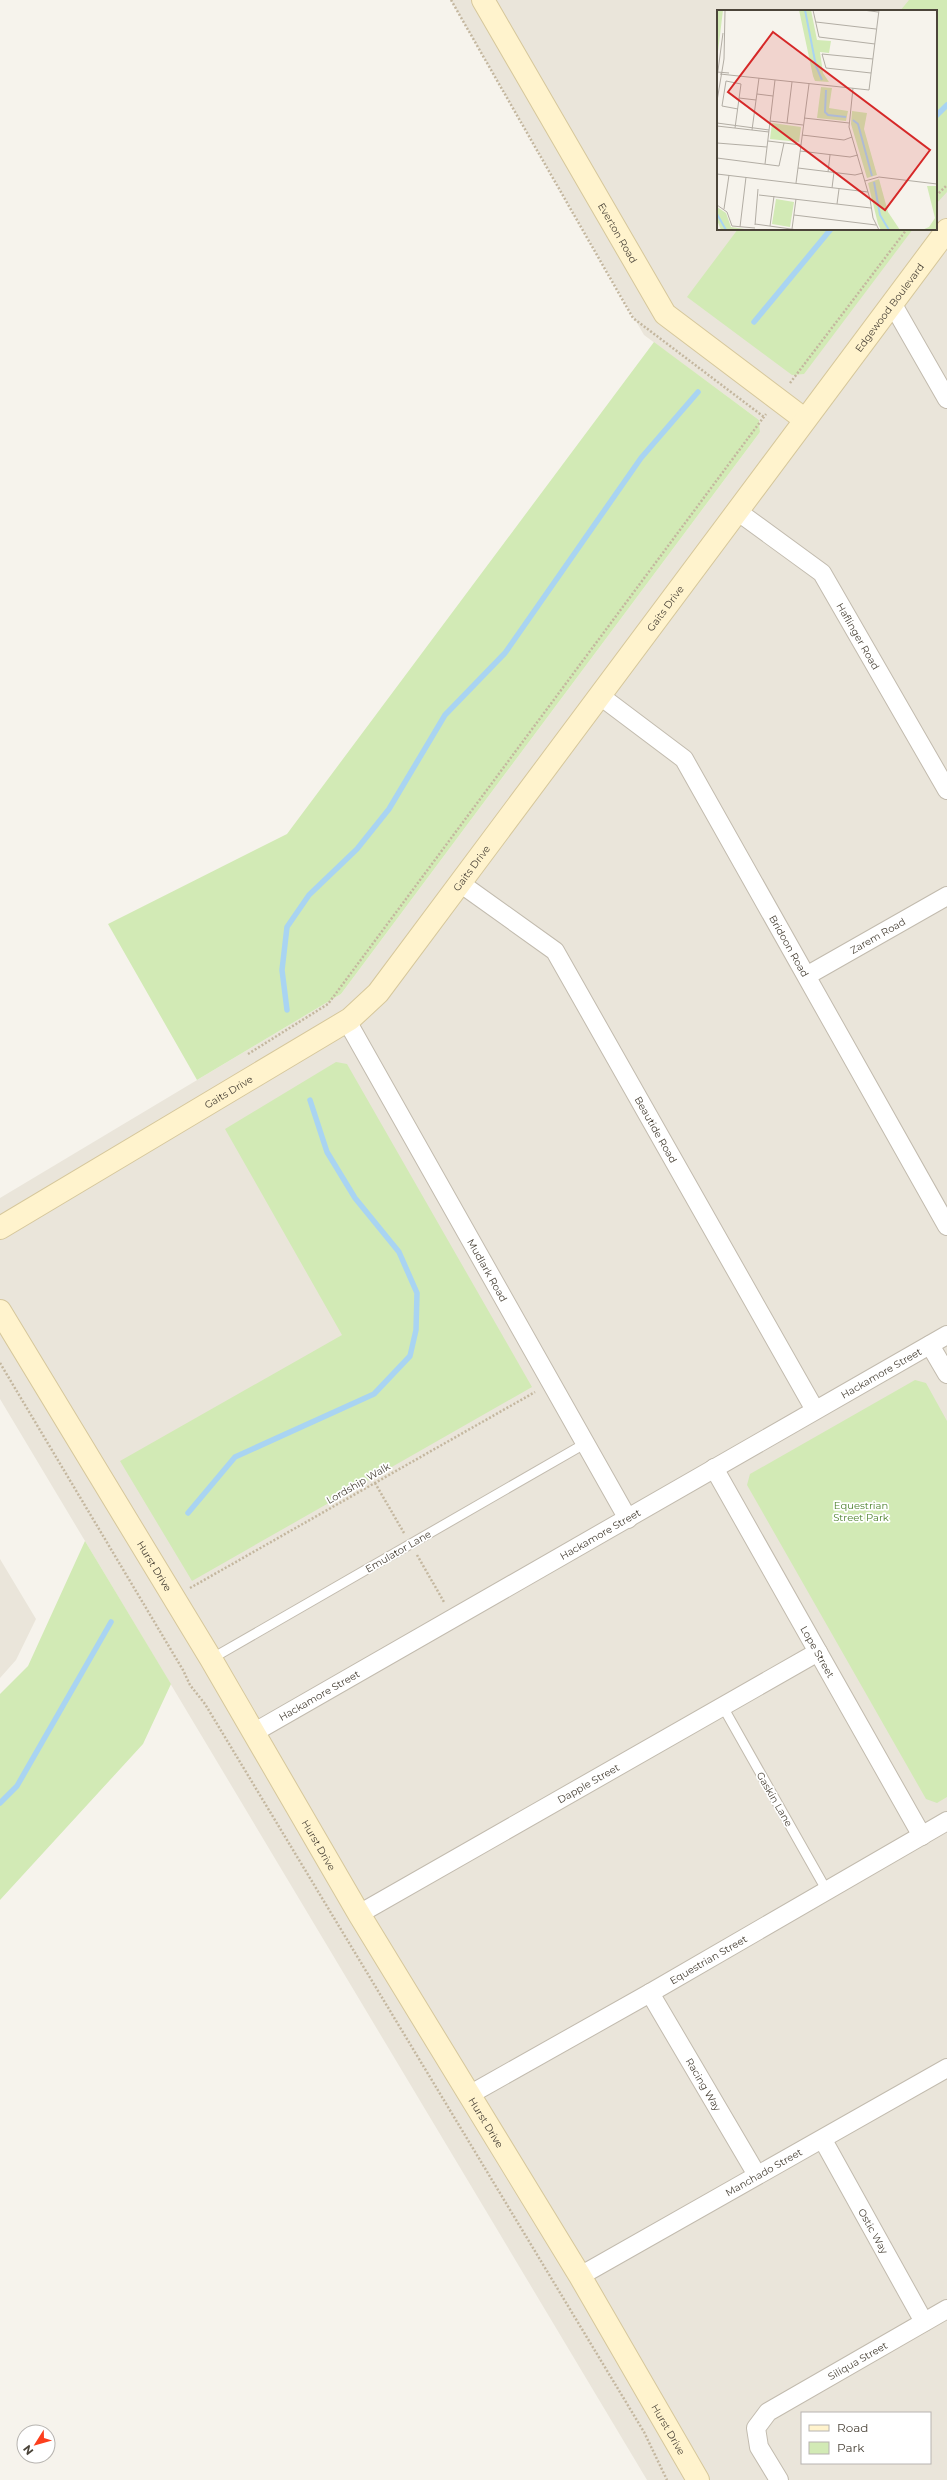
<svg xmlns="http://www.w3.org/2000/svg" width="947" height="2480" font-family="Montserrat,sans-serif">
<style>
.residential{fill:#eae5da;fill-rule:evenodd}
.green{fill:#d2eab5}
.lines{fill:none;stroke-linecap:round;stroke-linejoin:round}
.stream{stroke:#a9d4f2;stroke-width:5.5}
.lane-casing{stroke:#c2bbae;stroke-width:11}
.street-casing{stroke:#c2bbae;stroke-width:20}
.secondary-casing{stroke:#d6c79b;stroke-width:24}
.path{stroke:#c4b79f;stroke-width:2.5;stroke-dasharray:2 2;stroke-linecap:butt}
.lane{stroke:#fff;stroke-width:9}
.street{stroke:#fff;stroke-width:18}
.secondary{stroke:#fff3cd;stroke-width:22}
.labels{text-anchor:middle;stroke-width:3.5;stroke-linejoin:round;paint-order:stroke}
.street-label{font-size:10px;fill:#4b4439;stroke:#fff}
.park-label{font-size:10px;fill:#4a7f2a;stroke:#fff}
.inset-river{fill:none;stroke:#a9d4f2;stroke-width:2}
.inset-road{fill:none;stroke:#b2ada4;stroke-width:1}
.view{fill:#d62828;fill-opacity:0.15;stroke:#d62828;stroke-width:2}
.inset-edge{fill:none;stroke:#4b4439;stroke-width:2}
</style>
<rect width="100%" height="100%" fill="#f6f3ec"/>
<path class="residential" d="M451,0h496v2480h-300l-647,-1081v-201l341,-204 419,-562 -1,-12 -115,-85zM718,11h218v218h-218zM802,2413h128v50h-128z
M0,1559l36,60 -20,41 -16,18z"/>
<path class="green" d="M909,0h38v192l-11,12v-193h-36z
M738,229h175l-109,145 -12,1 -105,-78z
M654,342l105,78 1,12 -419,562 -144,86 -89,-156 179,-90z
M336,1062l11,2 185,323 -340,194 -72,-120 222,-126 -117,-206z
M915,1380l11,3 21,38v376l-10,6 -11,-4 -179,-314 3,-11z
M85,1541l86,143 -28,60 -143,156v-206l28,-28z"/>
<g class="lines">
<path class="stream" d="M936,116l11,-11
M754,322l77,-93
M287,1010l-5,-40 5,-43 22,-32 48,-46 32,-40 56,-94 60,-62 136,-195 57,-66
M188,1513l47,-56 139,-63 36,-38 6,-26 1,-37 -18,-41 -44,-54 -28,-46 -17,-52
M0,1803l17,-17 94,-164"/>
<defs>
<path id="lane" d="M211,1659l375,-216
M723,1707l104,184"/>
<g id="street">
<path d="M892,303l55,96"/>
<path id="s1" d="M737,511l85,62 125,217"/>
<path id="s2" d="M599,695l85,64 263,467"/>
<path id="s3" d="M460,883l95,68 260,459"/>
<path id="s4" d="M808,975l139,-79"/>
<path id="s5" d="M347,1021l281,498"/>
<path d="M930,1345l17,29"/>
<path id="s6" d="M714,1468l208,368"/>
<path id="s7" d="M253,1733l694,-398"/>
<path id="s8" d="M359,1914l459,-262"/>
<path id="s9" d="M650,1993l107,182"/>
<path id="s10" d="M469,2095l181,-102 297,-172"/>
<path id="s11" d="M823,2140l101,182"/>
<path id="s12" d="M580,2276l367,-208"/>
<path id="s13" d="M779,2480l-20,-33 -3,-19 12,-16 179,-103"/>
</g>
<g id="secondary">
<path id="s14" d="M483,0l182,314 139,105"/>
<path id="s15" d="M0,1228l350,-209 28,-26 569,-763"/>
<path id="s16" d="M0,1311l211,348 148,255 221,362 118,204"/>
</g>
</defs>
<use href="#lane" class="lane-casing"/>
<use href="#street" class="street-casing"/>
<use href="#secondary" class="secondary-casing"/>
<path class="path" d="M451,0l182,318 131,99
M936,196l11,-11
M790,383l117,-154
M248,1054l80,-50 438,-590
M0,1363l183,307 7,15 15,19 439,728 23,48
M375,1483l29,50
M417,1555l27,47
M190,1588l345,-196"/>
<use href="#lane" class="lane"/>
<use href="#street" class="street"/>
<use href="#secondary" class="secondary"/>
</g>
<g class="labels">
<g class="street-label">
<text dy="4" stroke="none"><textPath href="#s14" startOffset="269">Everton Road</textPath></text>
<text dy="4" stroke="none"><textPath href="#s15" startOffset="1301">Edgewood Boulevard</textPath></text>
<text dy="4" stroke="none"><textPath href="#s15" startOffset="926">Gaits Drive</textPath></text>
<text dy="4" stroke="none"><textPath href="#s1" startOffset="178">Haflinger Road</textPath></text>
<text dy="4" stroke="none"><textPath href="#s15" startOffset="602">Gaits Drive</textPath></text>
<text dy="4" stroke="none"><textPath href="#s4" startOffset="80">Zarem Road</textPath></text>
<text dy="4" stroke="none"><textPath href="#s2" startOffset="321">Bridoon Road</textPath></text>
<text dy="4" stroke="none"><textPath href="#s15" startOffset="266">Gaits Drive</textPath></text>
<text dy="4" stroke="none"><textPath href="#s3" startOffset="322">Beautide Road</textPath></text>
<text dy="4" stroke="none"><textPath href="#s5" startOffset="286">Mudlark Road</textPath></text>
<text dy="4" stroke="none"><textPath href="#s7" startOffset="724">Hackamore Street</textPath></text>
<text transform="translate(358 1483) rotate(-30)" y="4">Lordship Walk</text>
<text dy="4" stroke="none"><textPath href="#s7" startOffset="400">Hackamore Street</textPath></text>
<text transform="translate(398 1551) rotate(-30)" y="4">Emulator Lane</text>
<text dy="4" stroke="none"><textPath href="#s16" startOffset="298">Hurst Drive</textPath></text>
<text dy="4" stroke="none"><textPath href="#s6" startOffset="211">Lope Street</textPath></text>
<text dy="4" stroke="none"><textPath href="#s7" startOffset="76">Hackamore Street</textPath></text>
<text dy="4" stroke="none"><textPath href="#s8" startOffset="264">Dapple Street</textPath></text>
<text transform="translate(775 1799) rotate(60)" y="4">Gaskin Lane</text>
<text dy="4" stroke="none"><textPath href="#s16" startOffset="622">Hurst Drive</textPath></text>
<text dy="4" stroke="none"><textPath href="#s10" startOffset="275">Equestrian Street</textPath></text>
<text dy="4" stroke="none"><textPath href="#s9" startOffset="106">Racing Way</textPath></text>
<text dy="4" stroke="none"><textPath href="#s16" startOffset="946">Hurst Drive</textPath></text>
<text dy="4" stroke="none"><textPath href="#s12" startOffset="211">Manchado Street</textPath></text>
<text dy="4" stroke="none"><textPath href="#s11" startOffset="104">Ostic Way</textPath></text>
<text dy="4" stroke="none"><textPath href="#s13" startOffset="181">Siliqua Street</textPath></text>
<text dy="4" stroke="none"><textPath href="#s16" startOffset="1303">Hurst Drive</textPath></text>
</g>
<g class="park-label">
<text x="861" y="1509">Equestrian<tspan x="861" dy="12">Street Park</tspan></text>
</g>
</g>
<g transform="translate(717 10)">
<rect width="220" height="220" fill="#f6f3ec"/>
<path d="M0,0h6l-6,50zM82,0h12l6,30 14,1 -2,12 -9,-1 3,21 6,9 -14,-1 -2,-5zM104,77l11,1 -3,20 19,3 -2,10 -29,-3zM135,101l15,2 -3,16 13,46 -10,3 -16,-54zM55,113l29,4 -2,15 -29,-3zM162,169l9,33 12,18h-19l-3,-6 -10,-41zM210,176h10v44h-15l7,-3 6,-9zM59,189l18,3 -4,25 -18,-3zM0,197l9,6 5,14 20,3h-30l-4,-10z" fill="#d2eab5"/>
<path class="inset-river" d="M88,0l11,56 6,14M109,80l-1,22 3,3 18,2M136,110l5,4 14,52M157,172l6,33 9,15M0,204l9,16"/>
<path class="inset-road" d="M96,0l6,27 56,7M146,0l15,2M99,12l60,7M0,62l12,1M154,63l-45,-5 -4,-14 51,5M3,64l149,16 10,-80M0,68l6,-45M136,78l-4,39 21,72 3,19 6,12M40,84l16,2M22,88l17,2M0,91l7,-42 1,-48M87,108l45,5M53,111l33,4M0,113l52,7M70,113l5,-41M0,116l52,6M18,118l6,-44 -15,-3 -4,25 16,3M35,120l7,-52M85,125l42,5 8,-3M51,131l33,4M0,133l50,4M83,141l50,6 8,-2M0,148l62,8 5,-23M48,154l10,-84M81,158l57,7 8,-2M111,162l2,-17M0,164l151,18M148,171l14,-4 58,7M79,173l13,-99M115,178l2,-16M42,185l112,13M120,194l2,-15M0,195l10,7 5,14 23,2M7,199l5,-34M77,205l82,10M38,214l43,6M38,215l3,-36M53,216l4,-30M23,217l6,-50M75,219l4,-30"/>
<path class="view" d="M56,22l157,118 -45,60 -157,-118z"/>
<rect width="220" height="220" class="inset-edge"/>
</g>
<rect x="801" y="2412" width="130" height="52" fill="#ffffff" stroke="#b7b4b0"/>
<rect x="809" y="2425" width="20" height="6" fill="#fff3cd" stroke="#b7b4b0"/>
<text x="837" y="2432" font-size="12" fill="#4b4439">Road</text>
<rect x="809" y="2442" width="20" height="12" fill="#d2eab5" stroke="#b7b4b0"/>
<text x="837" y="2452" font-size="12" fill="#4b4439">Park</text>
<g transform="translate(36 2444) rotate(233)"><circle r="19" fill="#ffffff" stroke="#b7b4b0"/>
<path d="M0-3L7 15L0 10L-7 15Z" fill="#fc3f1d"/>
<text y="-6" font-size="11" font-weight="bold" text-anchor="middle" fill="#4b4439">N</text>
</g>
</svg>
